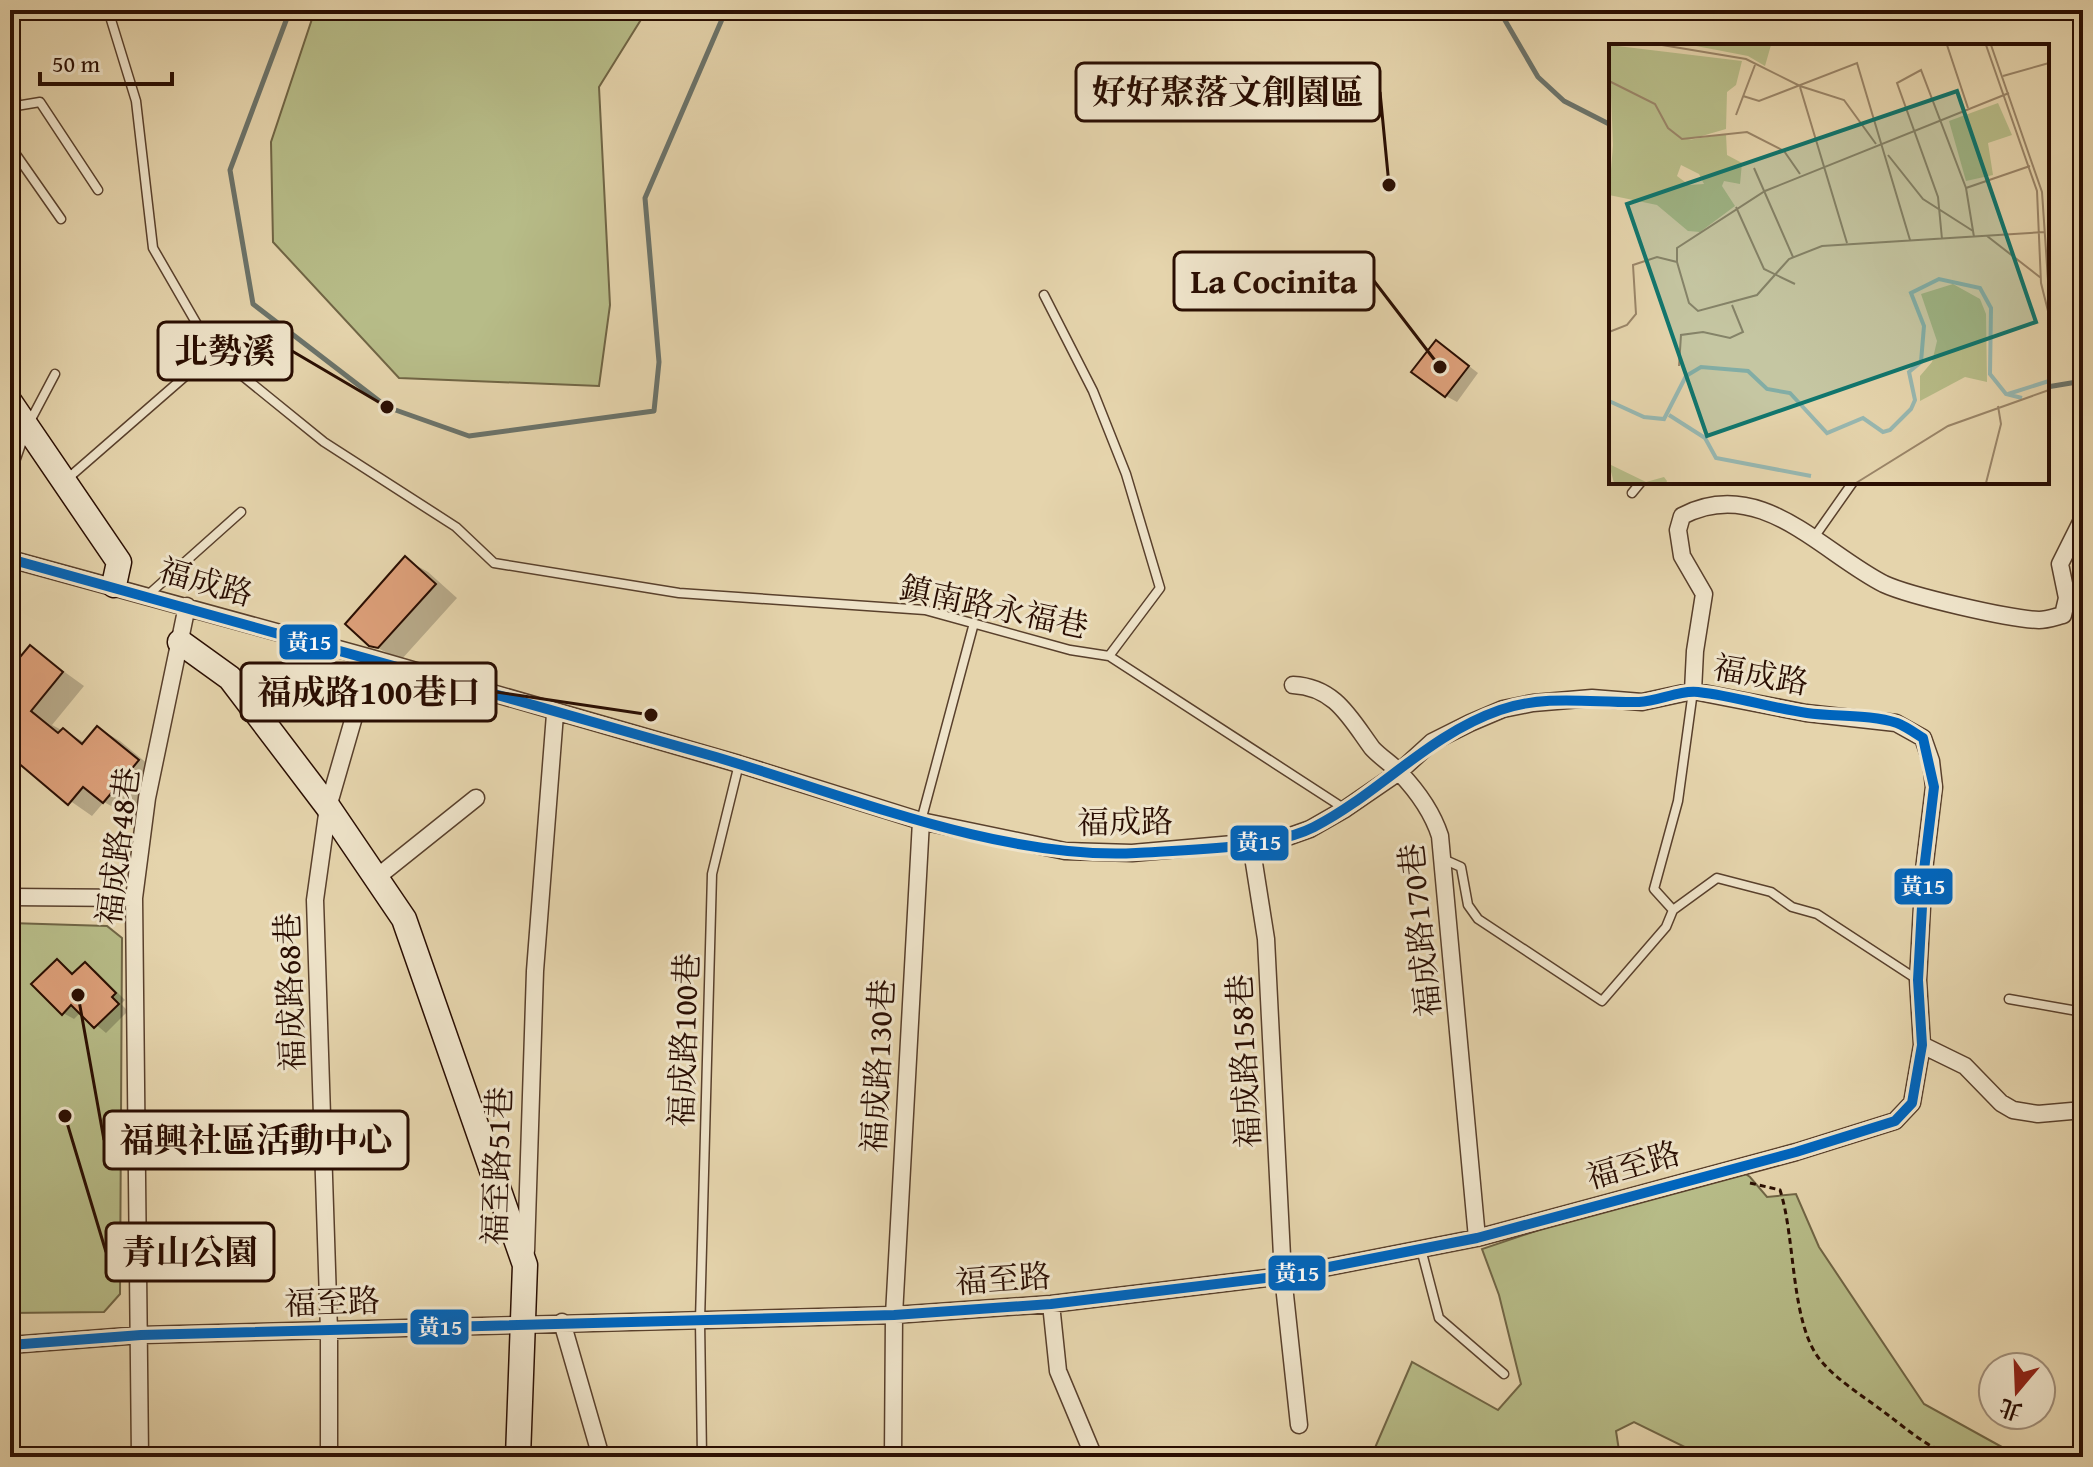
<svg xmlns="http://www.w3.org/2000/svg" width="2093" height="1467" font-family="'Gentium Book Plus','Noto Serif TC',serif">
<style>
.green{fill:#b7bc88;stroke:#706545;stroke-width:2}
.shadow{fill:#0003}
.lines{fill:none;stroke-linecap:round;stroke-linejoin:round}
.stream{stroke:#6b736a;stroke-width:5}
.building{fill:#dc9f79;stroke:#2a0e02;stroke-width:2}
.lane-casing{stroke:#59402c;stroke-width:11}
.street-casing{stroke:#59402c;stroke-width:19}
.secondary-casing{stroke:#2a0e02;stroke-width:27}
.path{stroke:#2a0e02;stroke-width:3;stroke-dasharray:6 4;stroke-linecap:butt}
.lane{stroke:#eee3c9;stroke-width:8}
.street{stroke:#eee3c9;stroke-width:16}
.secondary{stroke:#eee3c9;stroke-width:24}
.bus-1-casing{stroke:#eee3c9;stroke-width:16}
.bus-1{stroke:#0065bd;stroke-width:10}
.labels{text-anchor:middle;stroke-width:6;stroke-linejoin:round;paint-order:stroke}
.street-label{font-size:32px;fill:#2a0e02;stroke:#eee3c9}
.inset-river{fill:none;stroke:#97b7b0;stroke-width:4}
.inset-road{fill:none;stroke:#9a8568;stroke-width:2}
.view{fill:#0f766e;fill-opacity:0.15;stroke:#0f766e;stroke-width:4}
.inset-edge{fill:none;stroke:#2a0e02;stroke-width:4}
.leader{fill:none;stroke:#2a0e02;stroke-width:3}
.callout-dot{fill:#2a0e02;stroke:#eee3c9;stroke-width:3}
.callout{fill:#eee3c9;stroke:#2a0e02;stroke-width:3}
.callout-label{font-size:34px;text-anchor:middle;font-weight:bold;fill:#2a0e02}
.line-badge{stroke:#eee3c9;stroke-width:3}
.badge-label{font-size:22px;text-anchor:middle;font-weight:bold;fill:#fff}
</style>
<rect width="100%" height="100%" fill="#e5d4ac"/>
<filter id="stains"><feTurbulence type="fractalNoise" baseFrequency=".0025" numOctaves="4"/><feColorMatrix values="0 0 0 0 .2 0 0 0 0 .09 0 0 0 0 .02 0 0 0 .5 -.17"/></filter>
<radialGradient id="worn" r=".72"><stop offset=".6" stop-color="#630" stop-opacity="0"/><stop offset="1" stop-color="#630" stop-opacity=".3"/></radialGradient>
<path class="green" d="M315,10h332l-48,77 11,218 -11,81 -200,-8 -126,-136 -2,-100z
M10,923l97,3 15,12 -2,356 -16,18 -94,1z
M1733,1165l17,12 17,20 29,-3 23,53 105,157 96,53h-315l-71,-35 -18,9 4,26h-249l41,-95 86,48 23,-26 -22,-89 -17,-46z"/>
<path class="shadow" d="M1447,349l31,24 -21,29 -11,-6z
M405,559l23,13 29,26 -56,62 -31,-16z
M30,647l54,39 -32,39 34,18 12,-15 22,13 40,33 -33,41 -23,-13 -12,14 -82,-57v-87z
M57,961l18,13 10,-10 11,7 29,29 -4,4 7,7 -22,22 -25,-21 -7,7 -11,-6z"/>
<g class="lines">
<path class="stream" d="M290,10l-60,160 23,134 134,103 82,29 185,-25 5,-49 -14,-164 81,-188
M1499,10l39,67 26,24 47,24
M2047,387l36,-6"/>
</g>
<path class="building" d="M1436,340l33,26 -24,31 -34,-25z
M405,556l31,28 -58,64 -9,-2 -24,-22z
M30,645l33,27 -32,39 27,22 5,-5 19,16 15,-18 42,34 -36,43 -20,-16 -15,18 -58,-49v-87z
M57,959l15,15 13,-12 31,31 -4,4 7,7 -25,24 -23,-23 -9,10 -31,-31z"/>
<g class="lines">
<defs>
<path id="lane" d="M108,10l28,91 17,147 60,104 111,90 132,85 38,36 185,30 246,17 145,40 39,6 236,153
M11,16l5,89
M10,107l30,-5 58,88
M10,146l51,73
M1044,295l49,96 33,83 34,114 -51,68
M10,476l17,-49 28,-53
M66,480l147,-128
M1632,493l9,-11
M1815,536l38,-54
M148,595l93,-83
M2067,598l16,4
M921,821l53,-198
M1443,859l18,8 7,38 10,14 124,82 64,-74 7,-17 -19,-21 24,-88 15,-110
M1673,910l44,-32 54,14 21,15 25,7 101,66
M2009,999l74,13
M1421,1249l18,69 65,56
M702,1457l-2,-136 12,-447 27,-110"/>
<path id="street" d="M10,559l361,99 368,106 182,57 144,30 67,2 147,-13 31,-11 35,-20 54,-37 33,-30 38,-19 33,-14 30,-6 59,-5 50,4 51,-11 113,22 90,10 27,15 8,23 3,26 -10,83 -6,110 4,65 -10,58 -17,18 -99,31 -319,86 -194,38 -232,28 -157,11 -753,20 -131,10
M1293,685c42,2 57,33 79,63 8,9 20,16 28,25 18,19 32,38 40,63l37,402
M1693,691l2,-40 9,-57 -22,-38 -4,-26 4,-14c78,-41 139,36 202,68 26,12 125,35 155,36 7,0 16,-3 24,-5l4,-17 -7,-34 23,-46
M1251,844l15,95 17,337 16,149
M376,878l100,-80
M10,897l124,1
M1922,1045l43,21 36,37 12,7 25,4 45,-4
M526,1251l9,-280 20,-257
M1051,1304l7,67 36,86
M562,1322l39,135
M140,1457l-6,-559 13,-100 40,-192
M329,1457v-126l-14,-431 13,-93 43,-149
M893,1457l1,-142 27,-494"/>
<path id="secondary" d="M10,402l109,160 -5,23
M180,642l50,36 98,129 76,112 121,346 -7,192"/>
</defs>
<use href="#lane" class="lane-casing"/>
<use href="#street" class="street-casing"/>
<use href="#secondary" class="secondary-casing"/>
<path class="path" d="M1750,1183l30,7c16,49 10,134 41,171 18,21 45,37 67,54 20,15 47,39 73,42"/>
<use href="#lane" class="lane"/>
<use href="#street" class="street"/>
<use href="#secondary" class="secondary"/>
<defs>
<path id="bus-1" d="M10,559c236,65 471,131 706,198 129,38 285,103 420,96 49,-3 135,-4 178,-26 66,-34 114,-92 186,-117 46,-16 93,-7 139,-8 20,-1 40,-12 59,-10 37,4 73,16 109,21 28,4 63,1 90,10 8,3 18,10 26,15l11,49 -10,83 -6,110 4,65 -10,58 -17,18 -99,31 -319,86 -194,38 -232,28 -157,11 -753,20 -131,10"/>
</defs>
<use href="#bus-1" class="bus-1-casing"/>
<use href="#bus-1" class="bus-1"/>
</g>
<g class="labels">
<g class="street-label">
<text transform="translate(206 582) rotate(16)" y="11">福成路</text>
<text transform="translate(994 607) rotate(12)" y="11">鎮南路永福巷</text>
<text transform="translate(1761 675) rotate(10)" y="11">福成路</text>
<text transform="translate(1125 822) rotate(-1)" y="11">福成路</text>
<text transform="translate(118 846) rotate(-83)" y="11">福成路48巷</text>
<text transform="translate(1420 930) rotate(-96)" y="11">福成路170巷</text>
<text transform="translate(290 992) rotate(-92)" y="11">福成路68巷</text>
<text transform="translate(684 1040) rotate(-88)" y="11">福成路100巷</text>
<text transform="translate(1244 1061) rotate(-93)" y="11">福成路158巷</text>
<text transform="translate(878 1066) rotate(-87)" y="11">福成路130巷</text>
<text transform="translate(1633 1165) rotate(-16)" y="11">福至路</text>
<text transform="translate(497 1166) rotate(-88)" y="11">福至路51巷</text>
<text transform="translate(1003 1279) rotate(-4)" y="11">福至路</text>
<text transform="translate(332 1302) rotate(-2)" y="11">福至路</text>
</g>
</g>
<g transform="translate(1609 44)">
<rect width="440" height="440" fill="#e5d4ac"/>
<path d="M0,1l133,16 -6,24 -9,7 -1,37 -38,11 38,-6 1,21 15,8 -2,21 -16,-3 -2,5 13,20 -35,26 -12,-1 -31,-26 -48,-10 4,-50zM72,121l18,9 5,10 -15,1 -12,-9zM82,1h80l-6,21 -17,-10zM389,59l14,32 -24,8 5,32 -27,6 -17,-60zM344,240l27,15 6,15 1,68 -22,-5 -45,24v-25l12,-14 5,-21 -16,-47zM0,420l37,18 18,-5 3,4 -1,2h-52z" fill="#b7bc88" fill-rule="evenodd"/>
<path class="inset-river" d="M399,350l41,-13M0,357l35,16 20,2 22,-43 15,-9 47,4 19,18 23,4 37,40 36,-15 20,14 7,-2 21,-21 4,-9 -6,-28 12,-10 3,-36 -13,-33 28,-14 41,9 11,20 -1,66 16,20 16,4M60,371l36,23 11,20 95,18"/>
<path class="inset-road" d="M53,1l84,14 54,27 44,14 32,44M338,1l21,63M377,1l51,146 4,92 8,32M382,1l51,147 7,103M394,32l46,-13M0,37l46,23 13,24 14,11 65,-7 37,19 16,23M191,43l47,156M400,49l-244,98 -88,57v14l12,41 9,8 59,-16 32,-36 33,-13 223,-14M134,52l16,5 98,-38 53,177M127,71l19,-50M279,111l35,44 50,32M145,124l39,89M357,144l64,-22M127,163l28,62 31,15M378,192l54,42M333,195l-4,-42 -41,-114 24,-13 45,118 8,49M0,288l18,-7 9,-11 -3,-49 24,-8 20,5M70,322l2,-31 22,-3 27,6 13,-6 -11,-27M247,439l92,-57 101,-36M377,439l15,-59 -3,-18"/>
<path class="view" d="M348,47l79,231 -329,114 -80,-232z"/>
<rect width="440" height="440" class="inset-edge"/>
</g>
<path class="leader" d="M1389 185L1380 92M1440 367L1374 281M387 407L292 351M651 715L496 692M78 995L104 1140M65 1116L106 1252"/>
<g class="callout-dot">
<circle cx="1389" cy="185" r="8"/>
<circle cx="1440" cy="367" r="8"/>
<circle cx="387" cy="407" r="8"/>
<circle cx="651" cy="715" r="8"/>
<circle cx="78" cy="995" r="8"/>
<circle cx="65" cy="1116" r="8"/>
</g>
<g class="callout">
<rect x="1076" y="63" width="304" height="58" rx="8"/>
<rect x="1174" y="252" width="200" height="58" rx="8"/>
<rect x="158" y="322" width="134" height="58" rx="8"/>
<rect x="241" y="663" width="255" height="58" rx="8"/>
<rect x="104" y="1111" width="304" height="58" rx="8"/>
<rect x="106" y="1223" width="168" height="58" rx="8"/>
</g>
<g class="callout-label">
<text x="1228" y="104">好好聚落文創園區</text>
<text x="1274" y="293">La Cocinita</text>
<text x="225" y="363">北勢溪</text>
<text x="369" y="704">福成路100巷口</text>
<text x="256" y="1152">福興社區活動中心</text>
<text x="190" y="1264">青山公園</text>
</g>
<g class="line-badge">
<rect x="278" y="623" width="61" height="38" rx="8" fill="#0065bd"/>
<rect x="1229" y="824" width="61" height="38" rx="8" fill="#0065bd"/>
<rect x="1893" y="867" width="61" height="39" rx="8" fill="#0065bd"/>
<rect x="1267" y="1254" width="60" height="38" rx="8" fill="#0065bd"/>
<rect x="409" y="1308" width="61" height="38" rx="8" fill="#0065bd"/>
</g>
<g class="badge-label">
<text x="309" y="650">黃15</text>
<text x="1259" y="850">黃15</text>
<text x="1923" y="894">黃15</text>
<text x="1297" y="1281">黃15</text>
<text x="440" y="1335">黃15</text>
</g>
<rect width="2093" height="1467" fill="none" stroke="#e5d4ac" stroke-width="40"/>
<rect x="12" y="12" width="2069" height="1443" fill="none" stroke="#2a0e02" stroke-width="4"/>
<rect x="20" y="20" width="2053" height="1427" fill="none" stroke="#2a0e02" stroke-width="2"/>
<g transform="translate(2017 1391) rotate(199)"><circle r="38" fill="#eee3c9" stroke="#a08e79" stroke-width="2"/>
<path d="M0-6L14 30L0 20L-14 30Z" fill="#8f2418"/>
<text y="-12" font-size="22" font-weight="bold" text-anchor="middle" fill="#2a0e02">北</text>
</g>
<path d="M40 72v12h132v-12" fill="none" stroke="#2a0e02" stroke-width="4"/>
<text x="52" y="72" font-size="24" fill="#2a0e02" stroke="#eee3c9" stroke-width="6" paint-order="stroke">50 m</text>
<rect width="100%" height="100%" filter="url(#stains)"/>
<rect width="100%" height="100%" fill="url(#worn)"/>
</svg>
